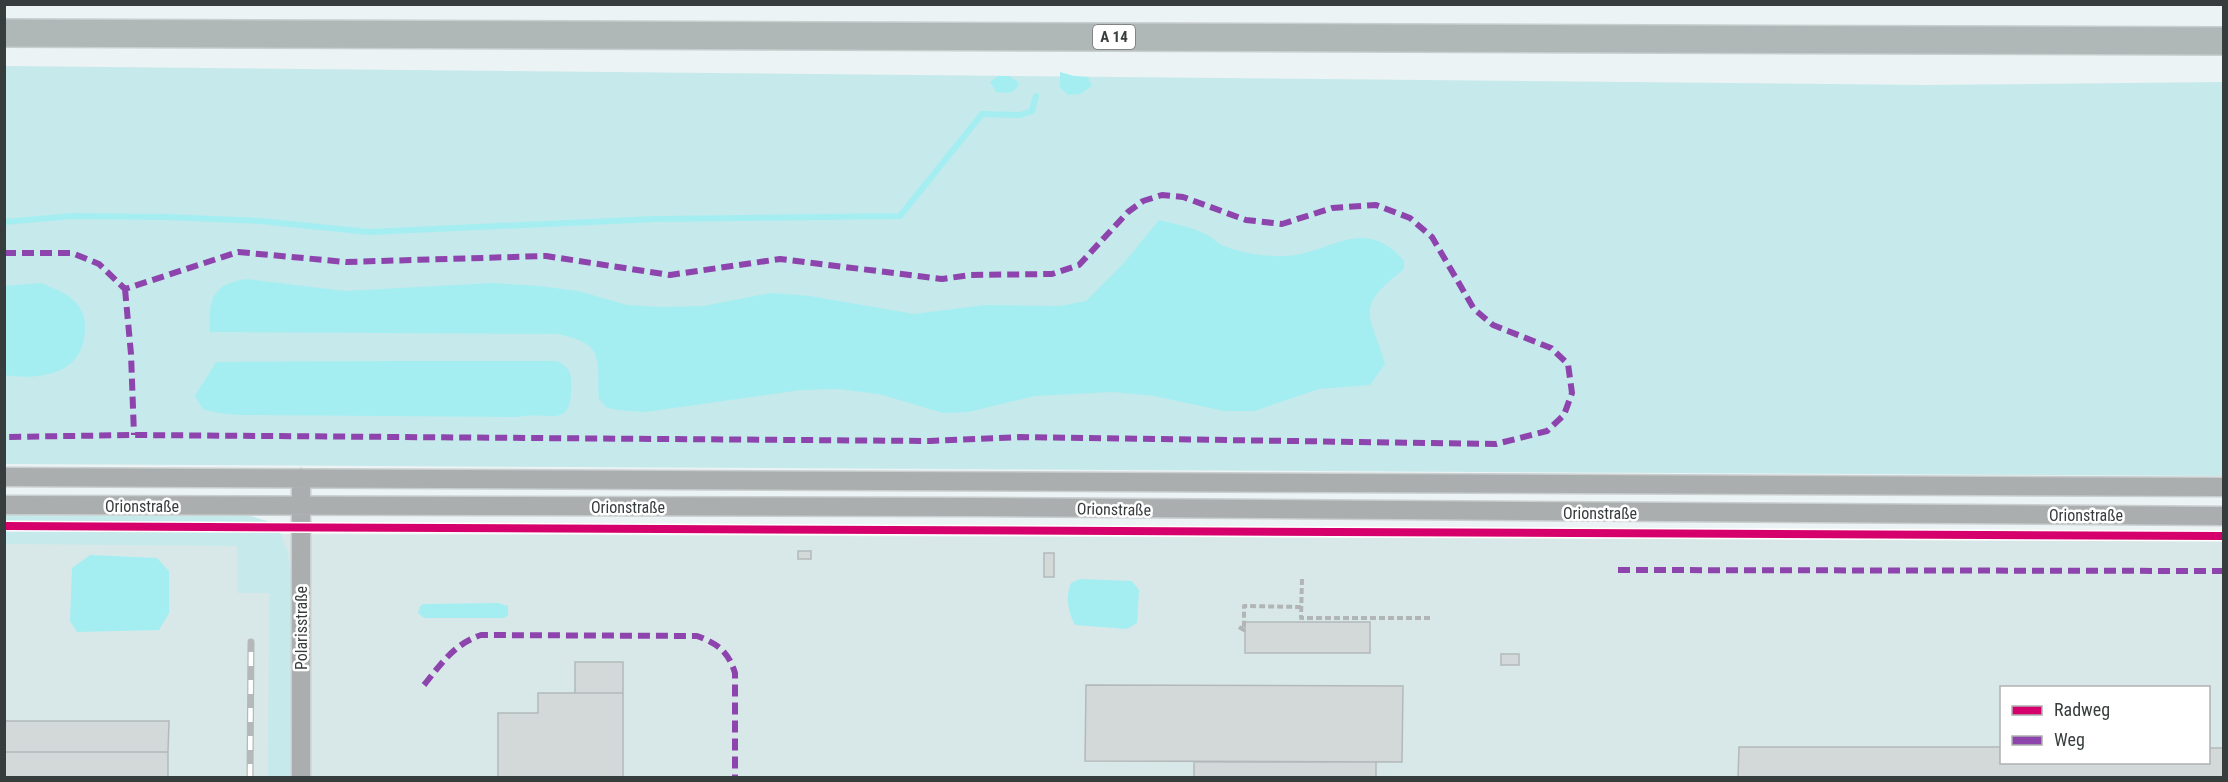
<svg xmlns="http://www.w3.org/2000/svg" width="2228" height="782" font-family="'Roboto Condensed',sans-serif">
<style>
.built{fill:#d8e8e9;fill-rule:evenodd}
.green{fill:#c6e9eb}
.water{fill:#a4eef2}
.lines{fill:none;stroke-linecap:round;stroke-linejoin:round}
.stream{stroke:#a4eef2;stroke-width:6}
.building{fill:#d3d9d9;stroke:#b3b9ba;stroke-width:1.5}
.minor-casing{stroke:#c9cecf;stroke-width:21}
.highway-casing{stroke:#c9cecf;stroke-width:30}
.path{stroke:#b2b5b5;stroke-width:4;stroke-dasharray:6 3;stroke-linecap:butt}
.minor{stroke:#abaeae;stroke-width:18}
.highway{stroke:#b0b7b7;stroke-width:27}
.rail-casing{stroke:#b5b8b8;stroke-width:7}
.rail{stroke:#fff;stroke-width:4.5;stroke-dasharray:14;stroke-linecap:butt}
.quiet{stroke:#8e44ad;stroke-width:6;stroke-dasharray:12 6;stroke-linecap:butt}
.cycleway-casing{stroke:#fff;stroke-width:11}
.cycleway{stroke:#d6006c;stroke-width:8}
.labels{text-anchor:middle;stroke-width:5;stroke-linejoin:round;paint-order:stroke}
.shield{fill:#fff;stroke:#737677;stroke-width:1.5}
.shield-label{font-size:15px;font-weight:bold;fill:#373c3d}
.street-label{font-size:16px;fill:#373c3d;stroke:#fff}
</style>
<rect width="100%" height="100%" fill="#ecf3f4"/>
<path class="built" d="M4,533l2219,8v236h-2218zM2002,688h206v74h-206z"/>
<path class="green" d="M5,66l1920,19 298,-3v394l-2218,-12z
M5,515l246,1 22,7 -268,-2z
M5,531l275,1 8,21 3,25 -1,199h-22l1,-184h-32v-47l-232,-2z"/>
<path class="water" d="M1060,72l14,4 14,1 4,9 -12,8 -12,1 -8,-8z
M998,76h11l10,7c-4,12 -12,10 -23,9l-6,-10z
M1159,220c15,4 34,7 48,15 6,3 10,8 15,10 17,8 45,12 64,11 46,-3 78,-42 118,5v8c-51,40 -34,43 -19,95l-15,21 -51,4 -65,22h-30l-70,-15 -41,-4 -78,4 -67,16 -25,1 -64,-19 -42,-5 -35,1 -157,22 -28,-2 -11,-3 -7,-8c-2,-41 6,-56 -42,-65l-347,-2c-1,-33 1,-47 36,-53l99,12 147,-8 47,3 39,5 49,14 35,2 41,-1 68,-13 39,3 104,18 71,-9 75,1 26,-5 37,-37z
M41,283c13,6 31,11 39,25 6,10 6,20 4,31 -6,37 -50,41 -79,36v-89z
M395,361h161c11,5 15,9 15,21 2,50 -21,28 -54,35l-277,-2 -22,-2 -15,-4 -8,-13 21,-34z
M90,555l67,3 12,13v42l-10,17 -82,2 -7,-11 2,-53z
M1080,579l52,2 7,9 -2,33 -10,6 -52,-4c-7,-13 -10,-28 -4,-42z
M498,603l10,3v9l-4,3h-80l-6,-5 2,-7 4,-2z"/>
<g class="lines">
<path class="stream" d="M4,222l69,-6 92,1 95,4 109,11 286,-13 245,-3 82,-102 38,1 12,-4 4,-15"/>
</g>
<path class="building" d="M798,551h13v8h-13z
M1044,553h10v24h-10z
M1245,622h125v31h-125z
M1501,654h18v11h-18z
M575,662h48v31h-48z
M1086,685l317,1 -1,76 -317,-1z
M538,693h85v85h-125v-65h40z
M4,721h165l-1,31h-164z
M1739,747h263v15h206v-14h16v30h-486z
M4,752h164v26h-164z
M1194,762h182v16h-182z"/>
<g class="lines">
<defs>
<path id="minor" d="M4,477l2220,10
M4,505l977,2 1243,9
M301,778v-300"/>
<path id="highway" d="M4,33l2220,8"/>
</defs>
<use href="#minor" class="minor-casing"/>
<use href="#highway" class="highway-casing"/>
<path class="path" d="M1302,579l-1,39h132
M1239,627l5,3v-24l57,1"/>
<use href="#minor" class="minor"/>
<use href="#highway" class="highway"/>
<defs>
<path id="rail" d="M250,778l1,-136"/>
</defs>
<use href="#rail" class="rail-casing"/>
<use href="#rail" class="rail"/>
<path class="quiet" d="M4,253h68l27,11 26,25 113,-37 108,10 200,-6 124,19 110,-16 162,20 28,-4 82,-1 27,-9 49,-53 15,-11 19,-6 21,2 63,23 36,4 50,-16 44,-3 34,13 22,19 42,72 19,16 58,23 17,16 4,29 -8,22 -17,16 -51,13 -476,-7 -90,4 -796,-6 -130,2
M125,289l6,65 3,81
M1618,570l606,1
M424,685c17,-21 30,-41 57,-50l216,1c21,8 31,15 38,37v105"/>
<defs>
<path id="cycleway" d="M4,526l2220,10"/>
</defs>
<use href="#cycleway" class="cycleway-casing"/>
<use href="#cycleway" class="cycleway"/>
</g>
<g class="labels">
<rect class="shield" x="1093" y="25" width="42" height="24" rx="4.5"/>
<g class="shield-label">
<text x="1114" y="42">A 14</text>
</g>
<g class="street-label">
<text x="142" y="512">Orionstraße</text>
<text x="628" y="513">Orionstraße</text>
<text transform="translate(1114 509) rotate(1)" y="6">Orionstraße</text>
<text x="1600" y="519">Orionstraße</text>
<text x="2086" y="521">Orionstraße</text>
<text transform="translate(301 628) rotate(-90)" y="6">Polarisstraße</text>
</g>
</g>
<rect width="2228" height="782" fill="none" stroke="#373c3d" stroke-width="12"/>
<rect x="2000" y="686" width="210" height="78" fill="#ffffff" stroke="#afb1b1" stroke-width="1.5"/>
<rect x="2012" y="706" width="30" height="9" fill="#d6006c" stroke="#afb1b1" stroke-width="1.5"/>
<text x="2054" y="716" font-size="18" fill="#373c3d">Radweg</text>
<rect x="2012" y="736" width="30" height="9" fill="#8e44ad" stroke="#afb1b1" stroke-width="1.5"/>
<text x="2054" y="746" font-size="18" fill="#373c3d">Weg</text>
</svg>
